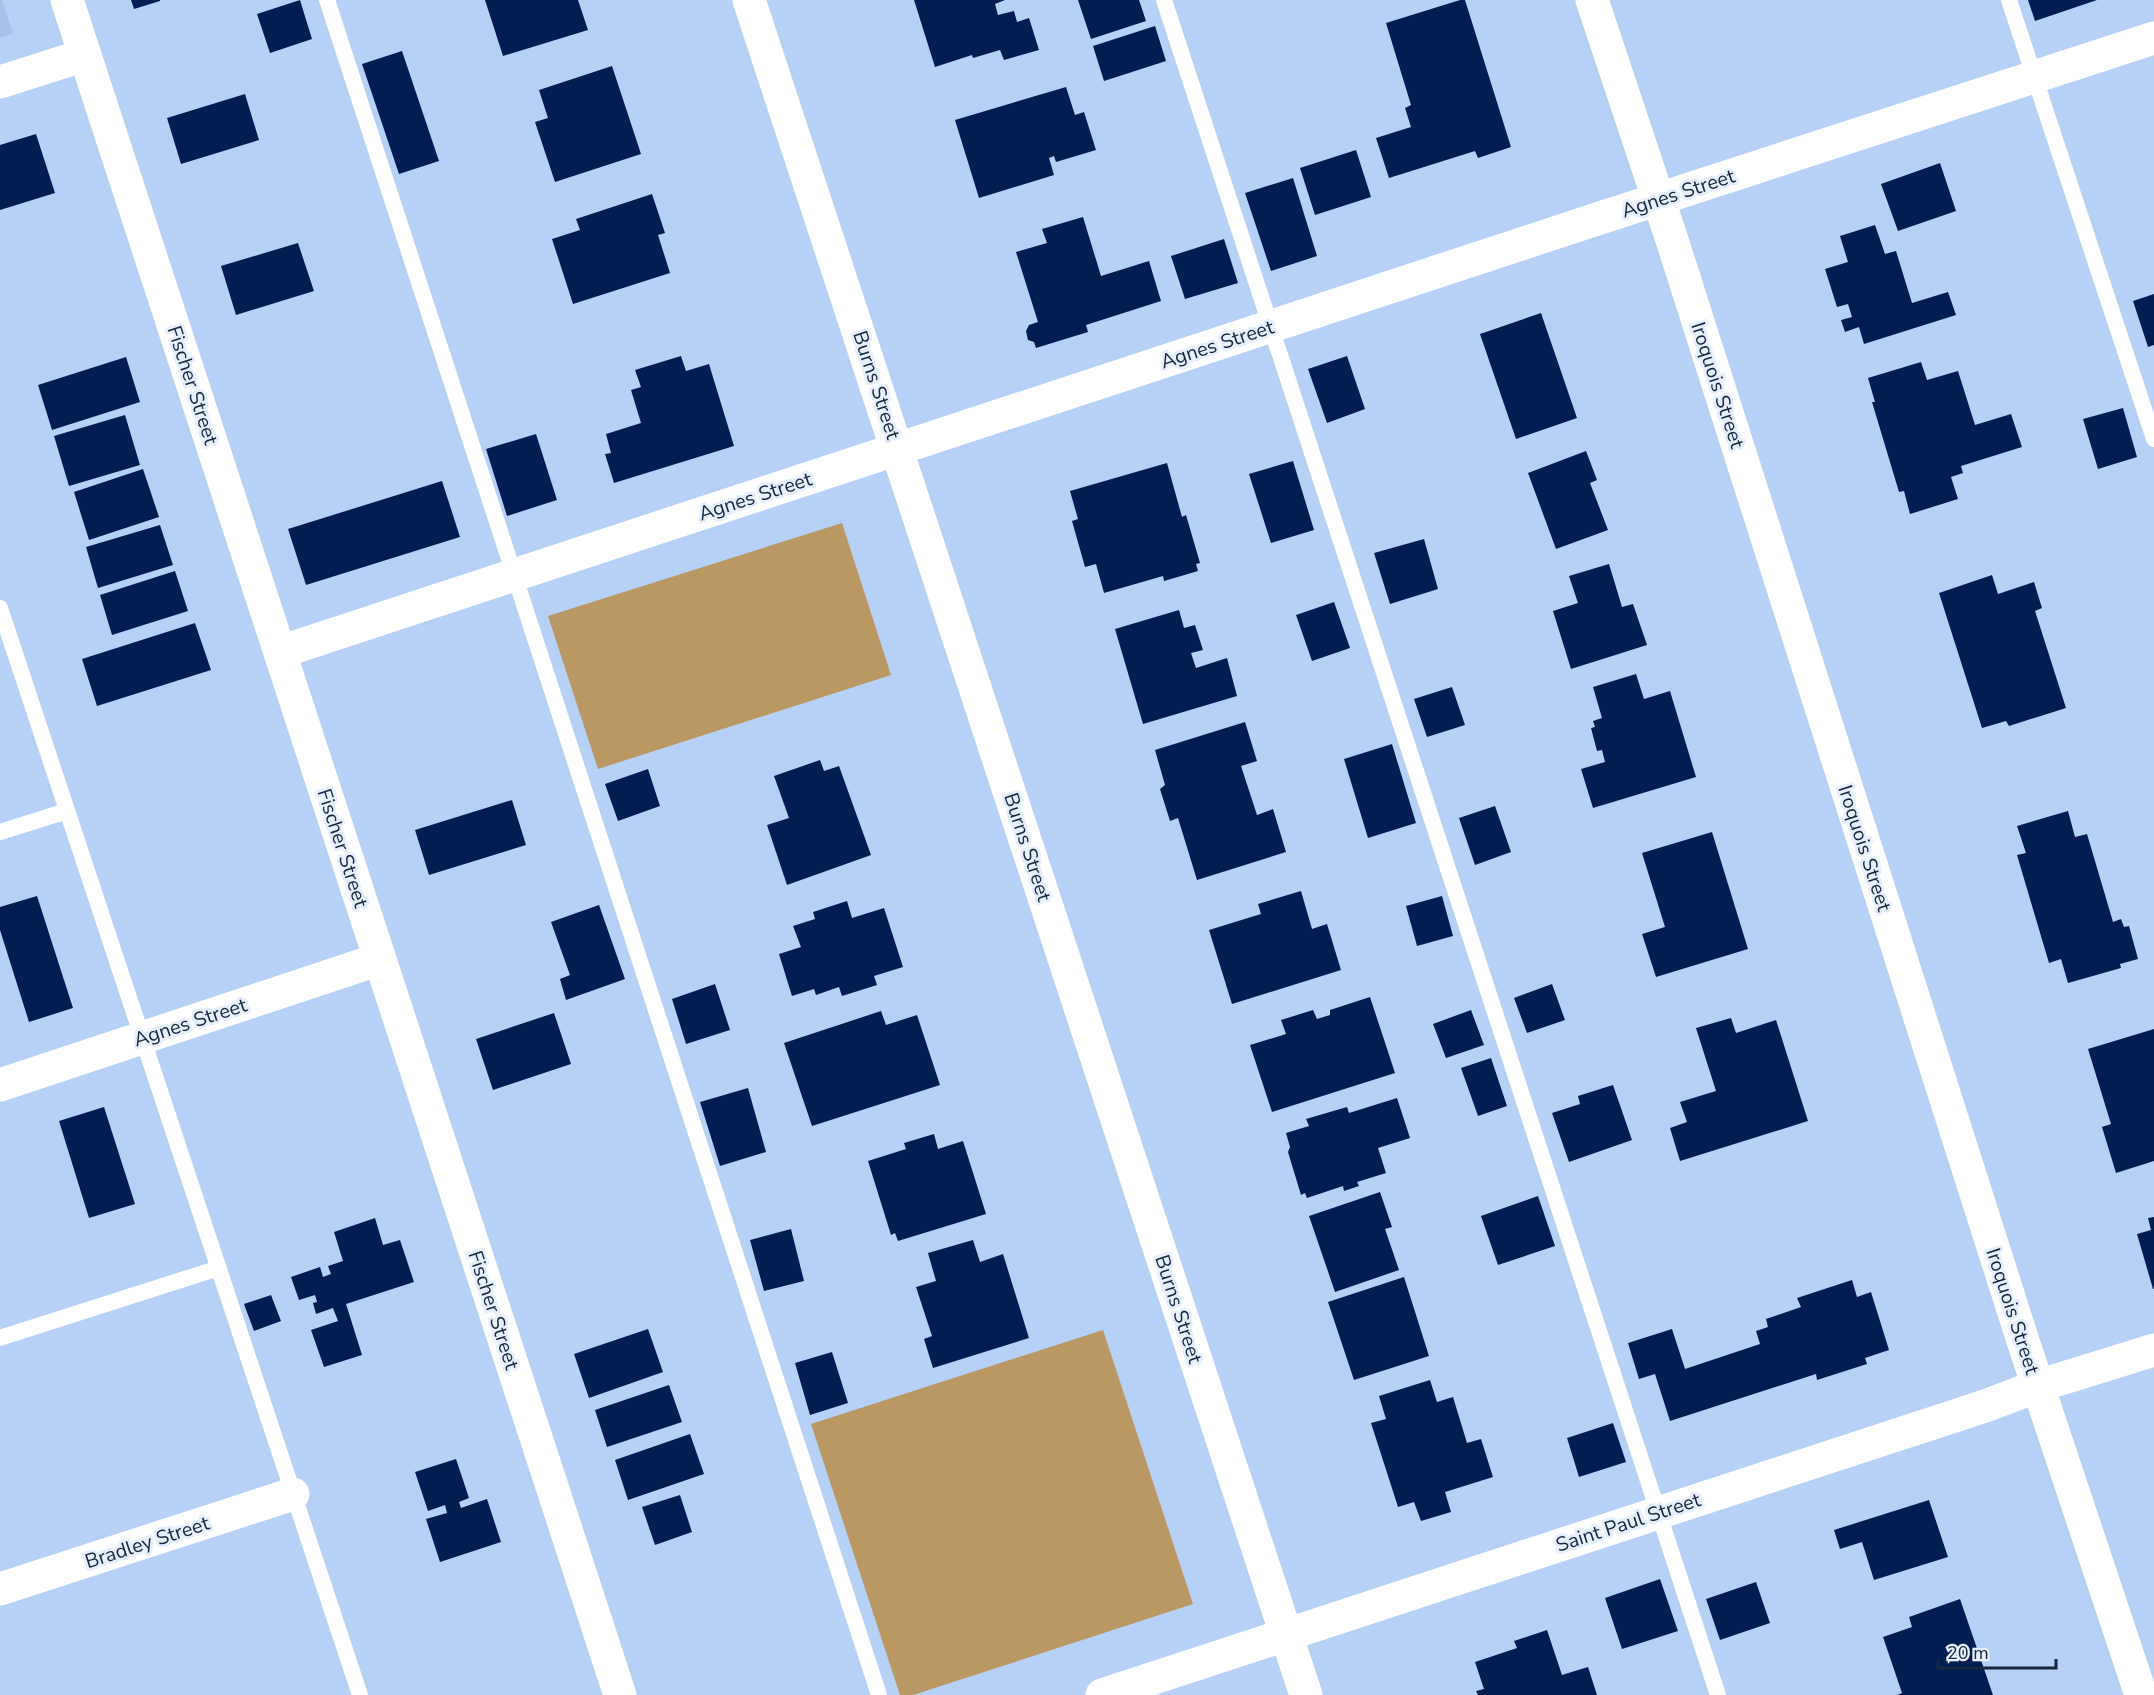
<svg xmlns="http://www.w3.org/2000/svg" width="2154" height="1695" font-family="'Nunito Sans',sans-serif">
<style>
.built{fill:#a5c1ea}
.green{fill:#ba9864}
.building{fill:#001e52}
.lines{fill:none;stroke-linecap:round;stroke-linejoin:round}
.service{stroke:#fff;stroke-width:16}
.minor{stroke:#fff;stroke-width:33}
.labels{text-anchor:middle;stroke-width:6;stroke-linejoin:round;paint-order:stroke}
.street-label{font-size:20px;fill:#16273f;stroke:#e7effd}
</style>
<rect width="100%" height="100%" fill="#b6d0f6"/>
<path class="built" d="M0,0h2l11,33 -13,5z"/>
<path class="green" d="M842,523l49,152 -293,94 -50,-153z
M1103,1330l90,274 -280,91h-13l-89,-271z"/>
<path class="building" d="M131,0h29v1l-26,8z
M300,0l12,39 -42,14 -13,-39z
M485,0h93l10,30 -85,26z
M914,0h91l-10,4 3,11 16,-4 3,11 12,-4 10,32 -35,10 -4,-10 -27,8 -1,-3 -37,12z
M1078,0h61l7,21 -55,18z
M1460,0h5l46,147 -33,11 -3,-7 -86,27 -13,-40 35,-11 -6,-19 6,-3 -25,-82z
M2028,0h69l-62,21z
M1155,26l11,35 -62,20 -11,-35z
M402,51l37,110 -40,13 -37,-110z
M612,66l29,88 -86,28 -20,-60 13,-4 -9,-28z
M1066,87l9,28 9,-3 12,38 -40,12 -2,-6 -5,2 5,17 -75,23 -24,-78z
M245,94l14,46 -78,24 -14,-46z
M36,134l19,59 -55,17v-65z
M1356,150l15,47 -56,18 -15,-47z
M1940,163l16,48 -58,20 -17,-47z
M1293,178l24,78 -46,15 -26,-78z
M652,194l13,39 -7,2 12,38 -97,31 -21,-65 28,-9 -4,-11z
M1083,217l18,59 48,-15 12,40 -75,24 2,7 -52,16 -2,-6 -6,-2 -2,-9 3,-6 9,-3 -22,-70 31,-9 -5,-14z
M1875,225l10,29 11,-3 16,52 36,-11 8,23 -92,29 -5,-17 -14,5 -4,-12 11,-3 -4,-13 -11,3 -12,-38 23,-7 -8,-26z
M1224,239l14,44 -53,16 -14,-43z
M298,243l16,48 -78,24 -15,-49z
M2154,294v51l-6,2 -15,-46z
M1541,313l36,105 -61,21 -36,-105z
M681,356l5,15 23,-7 25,82 -120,37 -9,-29 6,-1 -5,-19 35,-11 -10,-33 10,-3 -6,-17z
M1347,356l18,53 -38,14 -19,-54z
M126,357l14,45 -88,28 -14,-45z
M1921,362l6,18 31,-9 17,54 36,-11 11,33 -61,19 2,7 -12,4 7,22 -48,15 -6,-23 -5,1 -27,-90h3l-7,-24z
M2123,408l14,49 -39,12 -15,-50z
M125,415l15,50 -71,21 -15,-50z
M536,434l21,66 -50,16 -21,-67z
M1586,451l11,29 -7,3 18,47 -52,19 -28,-76z
M1293,461l21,69 -43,13 -22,-69z
M1167,463l15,54 4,-2 14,48 -4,1 2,7 -34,10 -1,-5 -59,17 -8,-29 -11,3 -13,-46 6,-2 -8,-28z
M143,469l16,48 -70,23 -15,-48z
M442,481l18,56 -154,48 -18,-56z
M160,525l13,40 -75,23 -12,-41z
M1424,539l14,50 -48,15 -16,-51z
M1609,564l13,43 11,-3 14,41 -76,24 -18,-58 25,-8 -9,-27z
M175,571l13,40 -76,24 -12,-40z
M1992,575l6,19 36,-12 8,26 -7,3 31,97 -57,18 -3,-5 -24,7 -43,-135z
M1334,602l16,46 -38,13 -16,-46z
M1179,610l5,18 11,-3 8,25 -12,3 5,15 31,-10 10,38 -94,28 -28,-95z
M195,623l16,47 -114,36 -15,-47z
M1636,674l8,25 26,-8 26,86 -103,31 -12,-39 24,-7 -3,-12 -5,1 -6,-23 4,-1 -2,-6 9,-3 -9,-31z
M1452,687l13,38 -38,12 -13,-38z
M1245,722l12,39 -16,5 16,49 16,-6 13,43 -89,28 -19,-62 -8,3 -10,-32 5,-4 -10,-35z
M1392,744l24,79 -48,15 -24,-79z
M820,760l4,11 15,-5 32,89 -84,30 -20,-60 22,-7 -15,-42z
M648,769l12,37 -42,15 -13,-37z
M512,800l14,45 -97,30 -14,-45z
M1495,806l16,46 -36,13 -16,-47z
M2068,811l7,26 12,-3 26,88 8,-3 3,8 5,-1 9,33 -18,5 1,4 -53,15 -7,-24 -12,4 -32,-108 9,-2 -9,-27z
M1712,832l36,117 -92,28 -14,-43 23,-7 -23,-74z
M1301,891l11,38 15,-5 14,46 -109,34 -23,-74 52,-16 -3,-10z
M37,896l36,112 -44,14 -29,-92v-23z
M1442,896l11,40 -36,10 -11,-40z
M847,901l5,17 32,-10 19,59 -29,9 3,9 -35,11 -3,-9 -23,8 -2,-6 -22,7 -13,-42 22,-7 -8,-21 22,-7 -2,-7z
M599,905l26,74 -59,21 -6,-21 10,-4 -19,-53z
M715,984l15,46 -44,14 -14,-45z
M1552,984l13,36 -38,13 -13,-35z
M1370,997l25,76 -123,39 -22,-67 36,-11 -5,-14 32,-10 4,9 13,-4v-5z
M1471,1010l13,35 -38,13 -13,-34z
M881,1011l5,14 31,-10 23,70 -128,41 -28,-83z
M554,1013l17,51 -78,26 -17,-51z
M1731,1018l5,15 40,-13 32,101 -128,40 -10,-33 17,-6 -7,-20 36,-11 -20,-63z
M2154,1029v132l-38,12 -14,-46 9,-3 -23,-75z
M1491,1058l16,48 -29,10 -17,-48z
M1613,1085l19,55 -63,22 -17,-49 28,-9 -2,-8z
M748,1088l18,64 -46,14 -20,-64z
M1397,1098l13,40 -32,10 8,25 -29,9 2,4 -15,5 -1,-5 -36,12 -2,-5 -4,2 -13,-43 2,-5 -4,-14 23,-7 -3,-7 41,-12 2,6z
M104,1107l31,97 -46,14 -30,-97z
M934,1134l4,15 25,-8 23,73 -88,27 -3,-8 -4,2 -23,-74 38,-12 -2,-6z
M1380,1192l12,35 -7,2 14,41 -64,22 -26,-76z
M1538,1196l17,50 -57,19 -17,-49z
M2154,1217v72h-1l-16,-55 14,-4 -3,-12z
M375,1218l8,27 17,-5 14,42 -68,22 16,51 -38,12 -13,-37 27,-9 -5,-13 -17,6 -3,-11 4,-1 -2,-7 -16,5 -8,-23 29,-10 3,10 8,-3 -3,-8 15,-5 -9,-29z
M791,1229l13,52 -40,10 -14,-51z
M973,1240l7,22 23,-8 26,84 -96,30 -9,-29 8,-3 -16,-49 20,-6 -8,-28z
M1404,1277l25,79 -75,24 -26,-78z
M1852,1280l5,17 14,-5 18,58 -24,8 2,6 -50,16 -1,-6 -146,47 -15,-47 -16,5 -11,-36 44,-14 13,40 75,-25 -4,-13 12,-4 -2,-8 35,-12 -4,-9z
M271,1295l10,26 -27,10 -10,-27z
M648,1329l15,43 -74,26 -15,-44z
M832,1352l16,51 -38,12 -15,-52z
M1430,1380l7,22 16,-5 14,46 14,-4 12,38 -48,15 6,20 -30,9 -7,-19 -16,5 -27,-84 15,-4 -7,-23z
M669,1385l13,37 -75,25 -12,-37z
M1613,1423l13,39 -47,15 -12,-39z
M690,1434l14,40 -76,26 -13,-40z
M456,1459l13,39 -10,4 2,6 26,-9 14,43 -61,20 -14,-43 21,-6 -2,-8 -17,6 -13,-39z
M680,1495l12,37 -37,13 -13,-38z
M1929,1500l19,57 -74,23 -12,-38 -22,7 -6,-19z
M1660,1579l18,52 -56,18 -17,-51z
M1756,1582l14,41 -50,17 -14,-41z
M1960,1599l33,96h-96l5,-2 -19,-56 29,-10 -3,-10z
M1547,1630l15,45 26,-8 9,28h-119l-2,-4 8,-2 -9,-27 42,-14 -3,-7z"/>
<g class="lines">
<path class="service" d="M327,0l552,1695
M1164,0l554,1695
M2009,0l145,439
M0,608l360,1087
M0,832l67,-21
M0,1338l219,-70"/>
<path class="minor" d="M67,0l553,1695
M749,0l557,1695
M1592,0l80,240 351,1101 118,354
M0,82l85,-27
M280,652l1314,-432 560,-182
M0,1085l380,-126
M0,1589l293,-95
M1102,1695l883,-289 53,-20 116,-36"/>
</g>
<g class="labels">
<g class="street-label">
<text transform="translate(1678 193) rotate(-18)" y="7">Agnes Street</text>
<text transform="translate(1217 344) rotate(-18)" y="7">Agnes Street</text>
<text transform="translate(193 385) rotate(72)" y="7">Fischer Street</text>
<text transform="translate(877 385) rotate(72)" y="7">Burns Street</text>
<text transform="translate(1718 385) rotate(72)" y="7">Iroquois Street</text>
<text transform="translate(755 496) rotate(-18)" y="7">Agnes Street</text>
<text transform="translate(1028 847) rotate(72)" y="7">Burns Street</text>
<text transform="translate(343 848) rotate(72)" y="7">Fischer Street</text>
<text transform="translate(1865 848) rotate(72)" y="7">Iroquois Street</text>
<text transform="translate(190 1022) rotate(-18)" y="7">Agnes Street</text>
<text transform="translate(1179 1309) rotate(72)" y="7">Burns Street</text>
<text transform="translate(494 1310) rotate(72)" y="7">Fischer Street</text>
<text transform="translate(2013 1311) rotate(72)" y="7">Iroquois Street</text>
<text transform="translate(1628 1522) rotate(-18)" y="7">Saint Paul Street</text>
<text transform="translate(147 1542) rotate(-18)" y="7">Bradley Street</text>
</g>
</g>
<path d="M1938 1659v9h118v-9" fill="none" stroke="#16273f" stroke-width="3"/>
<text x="1947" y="1659" font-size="18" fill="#16273f" stroke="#e7effd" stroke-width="4.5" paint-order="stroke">20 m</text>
</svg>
